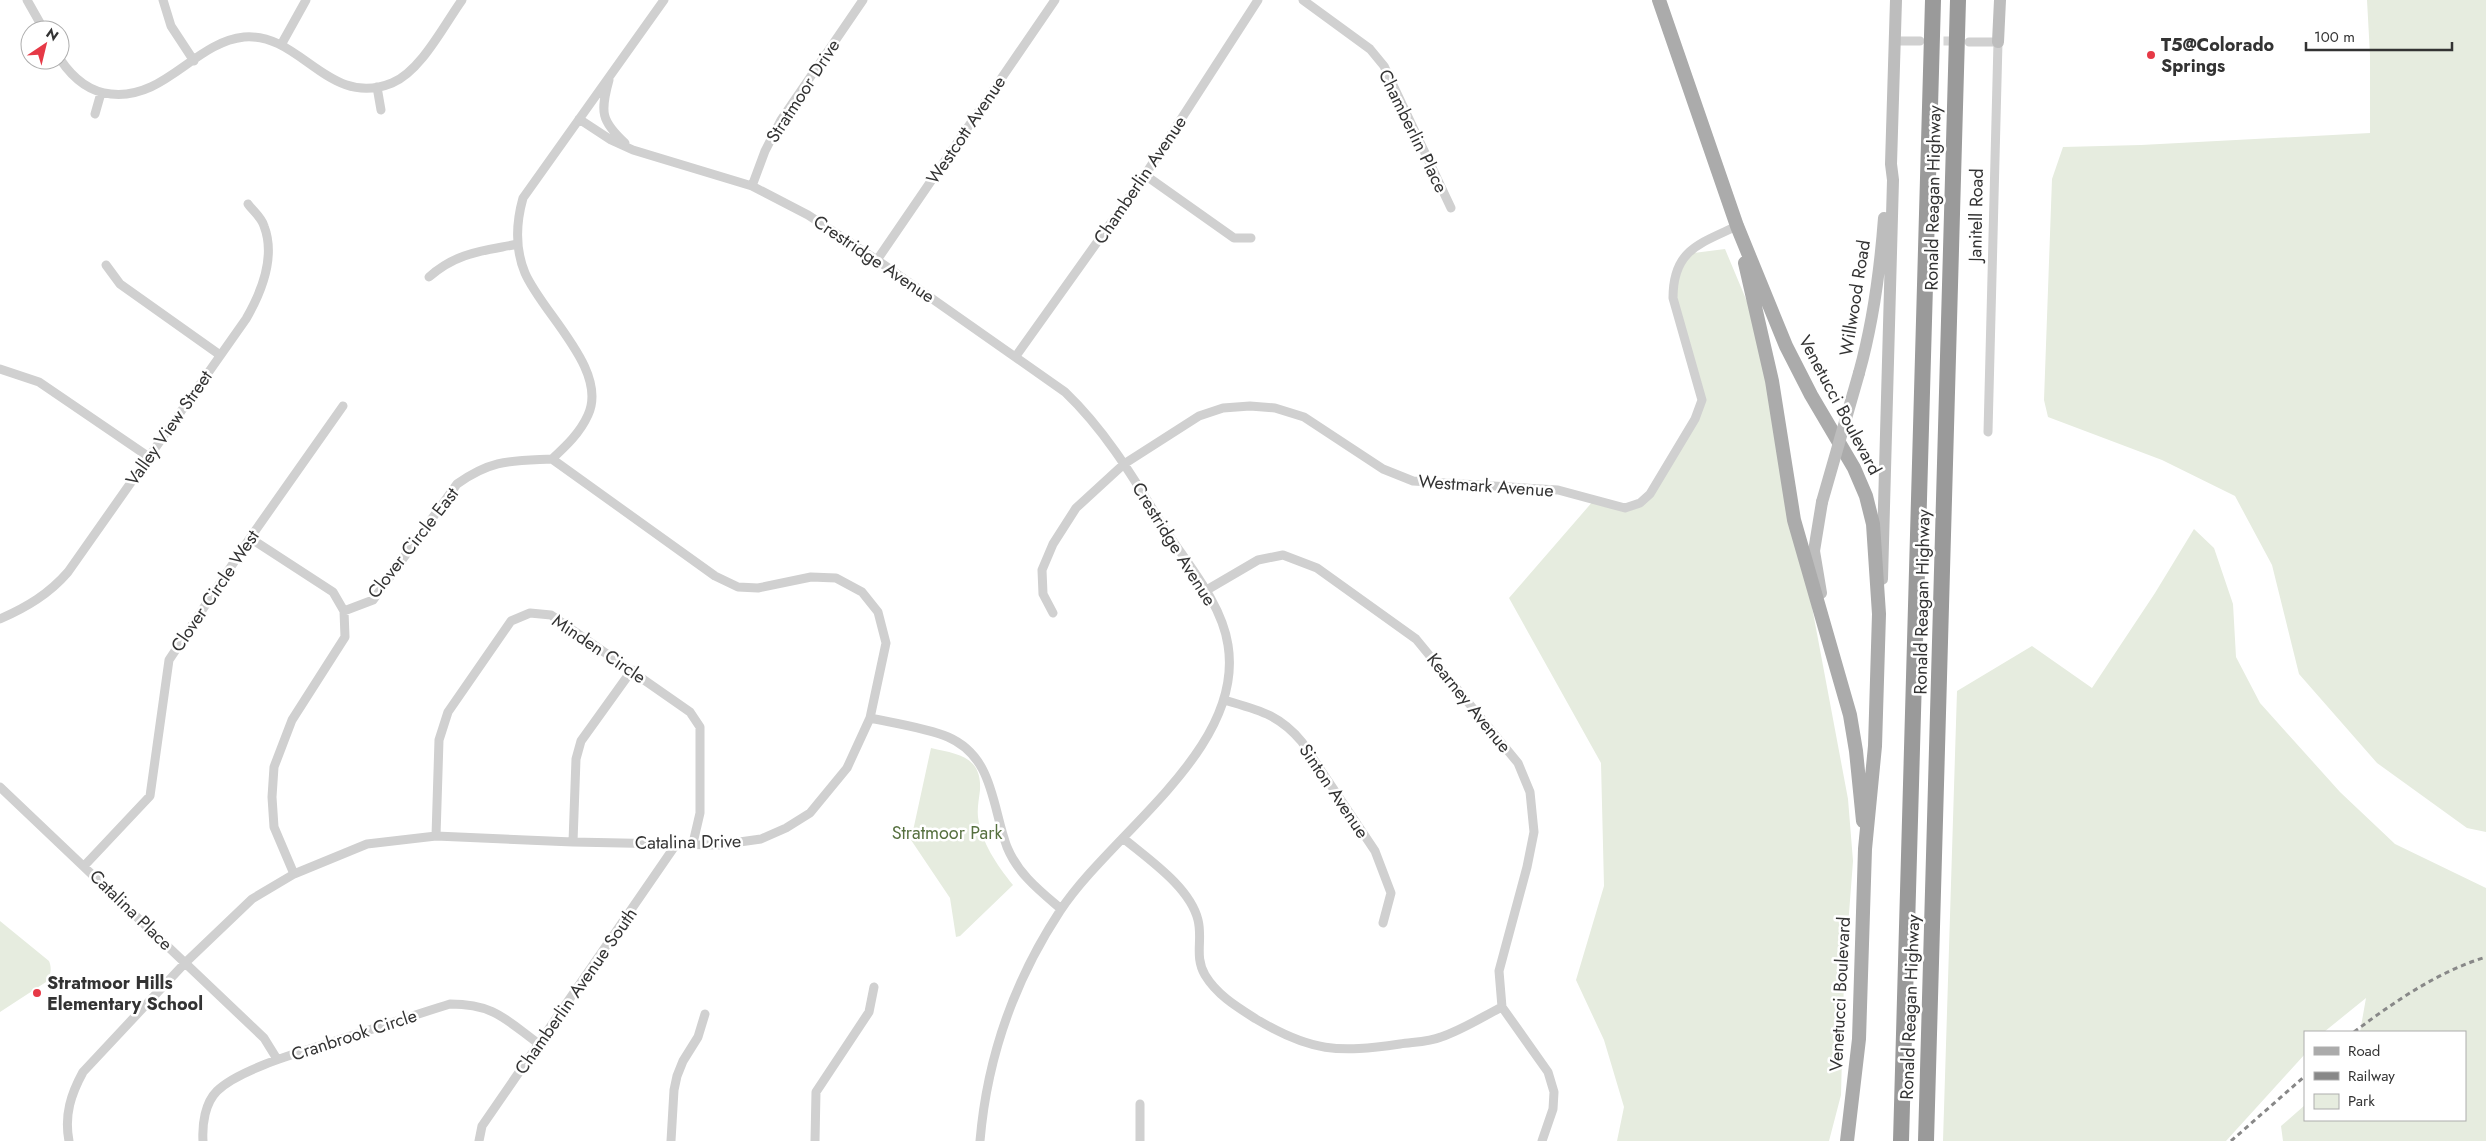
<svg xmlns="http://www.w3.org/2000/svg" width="2486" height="1141" font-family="Jost,sans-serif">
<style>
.green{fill:#e6ecdf}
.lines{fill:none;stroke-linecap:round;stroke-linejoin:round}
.street-tunnel{stroke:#d6d6d6;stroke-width:9;stroke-dasharray:9 4.5;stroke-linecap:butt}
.street{stroke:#d0d0d0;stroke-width:9}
.secondary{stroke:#bdbdbd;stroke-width:12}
.primary{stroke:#ababab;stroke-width:14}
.highway{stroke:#9a9a9a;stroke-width:16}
.rail{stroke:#888;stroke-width:3;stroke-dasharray:5 4;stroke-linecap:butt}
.secondary-bridge{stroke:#bdbdbd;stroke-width:12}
.poi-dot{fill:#e63946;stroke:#fff;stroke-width:2}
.labels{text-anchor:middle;stroke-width:5;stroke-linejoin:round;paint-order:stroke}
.poi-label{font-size:18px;font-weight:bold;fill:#333;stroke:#fff;text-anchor:start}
.street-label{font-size:18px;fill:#333;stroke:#fff}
.park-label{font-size:18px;fill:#56703f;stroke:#fff}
</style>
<rect width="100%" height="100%" fill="#fff"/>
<path class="green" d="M2367,0h119v832l-19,-4 -90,-65 -78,-89 -27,-109 -37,-69 -73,-36 -114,-43 -4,-17 8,-221 11,-32 78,-2 229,-12v-78z
M1725,249l36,86 87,464 5,62 -9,118 -3,116 -12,46h-212l7,-34 -20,-67 -28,-60 28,-94 -3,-123 -92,-165 85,-98 31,8 25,-14 45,-75 5,-32 -27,-89 13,-44z
M2194,529l20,19 19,56 3,53 24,46 80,89 55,52 91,44v253h-203l-2,-15 24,-21v15h160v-88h-105l6,-34 -42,34h-19v22l-79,87h-283l14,-450 75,-45 60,42 63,-95z
M931,748c26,6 51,8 49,42 -1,9 -3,18 -2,27 3,25 19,48 35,68l-53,51 -4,1 -6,-39 -39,-58z
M0,921l49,40c3,7 2,15 -3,21l-46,30z"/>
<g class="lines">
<path class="street-tunnel" d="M1930,41h30"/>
<path class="street" d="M27,0l17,30
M163,0l8,26 23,35
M1303,0l67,49 14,17 67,142
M1894,41h26
M1969,42h29l-10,390
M281,45l25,-45
M60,59c12,18 29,33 51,35 54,6 84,-52 133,-57 57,-5 84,72 148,46 29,-12 52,-58 70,-83
M609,80c-9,32 -8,41 16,63
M377,87l4,23
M95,114l6,-21
M579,119l32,21 22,10 119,36 56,29 69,45 188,132c43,41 72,92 103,142 22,33 54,71 60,111 17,104 -117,188 -168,266 -46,70 -73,147 -80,230
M1145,175l89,63h17
M752,186l13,-35 16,-31 82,-120
M877,260l178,-260
M106,265l14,19 100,71
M429,277c28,-25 54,-26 89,-33
M1016,356l129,-181 113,-175
M0,369l39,13 110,75
M552,459c14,-13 28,-26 36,-44 21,-45 -46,-102 -63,-142 -10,-24 -9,-50 -2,-75l141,-198
M250,538l83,54 11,19 1,26 -53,83 -18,47 -2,30 2,30 20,47
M1205,591l53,-31 25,-5 34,13 99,71 102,124 12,29 4,40 -7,35 -28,104 3,36 46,65 6,20 -1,17 -11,32
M344,611l29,-11 84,-116c35,-25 54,-23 95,-25
M1053,613l-10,-19 -1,-24 11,-26 23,-36 48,-44 75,-48 24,-8 27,-2 25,2 29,9 79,52 30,12 145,9 67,18 15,-5 10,-9 45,-75 7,-19 -29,-102c0,-48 26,-54 64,-72
M0,619c27,-12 49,-25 68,-47l178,-253c15,-26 30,-62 18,-93 -2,-8 -11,-15 -16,-22
M1224,700c34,10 55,14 78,42l73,109 16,42 -8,30
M870,718c23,5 57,10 78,19 46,20 44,70 59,110 11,27 33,44 54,62
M0,787l264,251 13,21
M436,836l3,-96 9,-28 63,-91 19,-8 21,2 139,97 10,15v86l-7,30
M1123,838c25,21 67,49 75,82 5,20 -4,36 7,55 12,20 32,32 51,44 55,33 82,34 144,25 13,-2 29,-2 41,-7 21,-7 41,-20 61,-30
M573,842l3,-83 5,-18 51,-71
M85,865l65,-69 19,-136 81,-122 93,-132
M69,1141c-5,-26 2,-47 14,-69l102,-109 67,-64 42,-25 73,-30 69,-8 137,6 145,3 43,-6 25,-11 24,-15 37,-45 23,-50 16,-75 -8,-31 -16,-20 -26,-14 -25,-1 -53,11 -20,-1 -23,-11 -163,-117
M203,1141c-1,-17 2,-38 14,-50 21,-21 80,-38 109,-47 41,-13 82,-27 124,-40 44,0 55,15 89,40
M479,1141l3,-15 195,-283
M671,1141l3,-51 3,-14 6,-15 15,-24 7,-23
M815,1141l1,-49 53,-80 5,-25
M1140,1141v-37"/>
<path class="secondary" d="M1998,42l2,-42
M1859,373c14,-50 21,-102 25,-155
M1882,579l11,-399 -2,-16 5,-164
M1821,593l-7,-42 8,-49"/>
<path class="primary" d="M1659,0l78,226 49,120 25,49 43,73 12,28 7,28 6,90 -4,132 -10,103 -6,190 -12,102
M1745,263l27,118 22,139 56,195 6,36 7,70"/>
<path class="highway" d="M1901,1141l32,-1141
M1926,1141l32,-1141"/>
<path class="rail" d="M2354,1032c40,-30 83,-60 132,-75
M2231,1141l74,-65"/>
<path class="secondary-bridge" d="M1822,502l37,-129"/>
</g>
<g class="poi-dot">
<circle cx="2151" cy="55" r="5"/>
<circle cx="37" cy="993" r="5"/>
</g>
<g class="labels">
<g class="poi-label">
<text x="2161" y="51">T5@Colorado<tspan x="2161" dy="21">Springs</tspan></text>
<text x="47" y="989">Stratmoor Hills<tspan x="47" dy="21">Elementary School</tspan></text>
</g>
<g class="street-label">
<text transform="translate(803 91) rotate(-57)" y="6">Stratmoor Drive</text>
<text transform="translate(966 130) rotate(-56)" y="6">Westcott Avenue</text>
<text transform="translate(1413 131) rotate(64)" y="6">Chamberlin Place</text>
<text transform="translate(1140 180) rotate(-56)" y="6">Chamberlin Avenue</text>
<text transform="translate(1933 198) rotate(-89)" y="6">Ronald Reagan Highway</text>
<text transform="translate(1976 215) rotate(-89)" y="6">Janitell Road</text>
<text transform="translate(874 259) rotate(34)" y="6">Crestridge Avenue</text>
<text transform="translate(1855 298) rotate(-81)" y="6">Willwood Road</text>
<text transform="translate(1840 405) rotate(62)" y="6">Venetucci Boulevard</text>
<text transform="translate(169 428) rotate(-55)" y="6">Valley View Street</text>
<text transform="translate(1486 486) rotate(4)" y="6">Westmark Avenue</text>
<text transform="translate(413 543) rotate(-52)" y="6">Clover Circle East</text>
<text transform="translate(1174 544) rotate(58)" y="6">Crestridge Avenue</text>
<text transform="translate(215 591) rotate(-56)" y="6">Clover Circle West</text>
<text transform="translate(1922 602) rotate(-89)" y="6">Ronald Reagan Highway</text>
<text transform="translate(599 649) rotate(34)" y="6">Minden Circle</text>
<text transform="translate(1469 703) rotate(51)" y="6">Kearney Avenue</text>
<text transform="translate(1334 791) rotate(56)" y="6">Sinton Avenue</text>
<text transform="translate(688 842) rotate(-1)" y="6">Catalina Drive</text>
<text transform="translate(131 910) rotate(44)" y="6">Catalina Place</text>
<text transform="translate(576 991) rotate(-55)" y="6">Chamberlin Avenue South</text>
<text transform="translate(1840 994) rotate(-87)" y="6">Venetucci Boulevard</text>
<text transform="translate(1910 1007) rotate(-88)" y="6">Ronald Reagan Highway</text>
<text transform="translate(354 1035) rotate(-18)" y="6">Cranbrook Circle</text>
</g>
<g class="park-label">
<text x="947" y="839">Stratmoor Park</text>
</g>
</g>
<rect x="2304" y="1031" width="162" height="90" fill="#ffffff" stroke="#adadad"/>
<rect x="2314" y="1047" width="25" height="8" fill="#ababab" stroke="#adadad"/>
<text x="2348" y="1056" font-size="15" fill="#333333">Road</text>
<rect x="2314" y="1072" width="25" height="8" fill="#888888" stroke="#adadad"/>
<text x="2348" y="1081" font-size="15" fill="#333333">Railway</text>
<rect x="2314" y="1094" width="25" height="15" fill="#e6ecdf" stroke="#adadad"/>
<text x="2348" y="1106" font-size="15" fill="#333333">Park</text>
<g transform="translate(45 45) rotate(35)"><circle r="24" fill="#ffffff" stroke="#adadad"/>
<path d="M0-4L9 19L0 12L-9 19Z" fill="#e63946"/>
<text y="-8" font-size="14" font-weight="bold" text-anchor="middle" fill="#333333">N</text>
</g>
<path d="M2306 42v8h146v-8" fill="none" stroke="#333333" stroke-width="2.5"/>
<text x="2314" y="42" font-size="15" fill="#333333" stroke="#ffffff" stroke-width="4" paint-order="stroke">100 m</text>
</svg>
